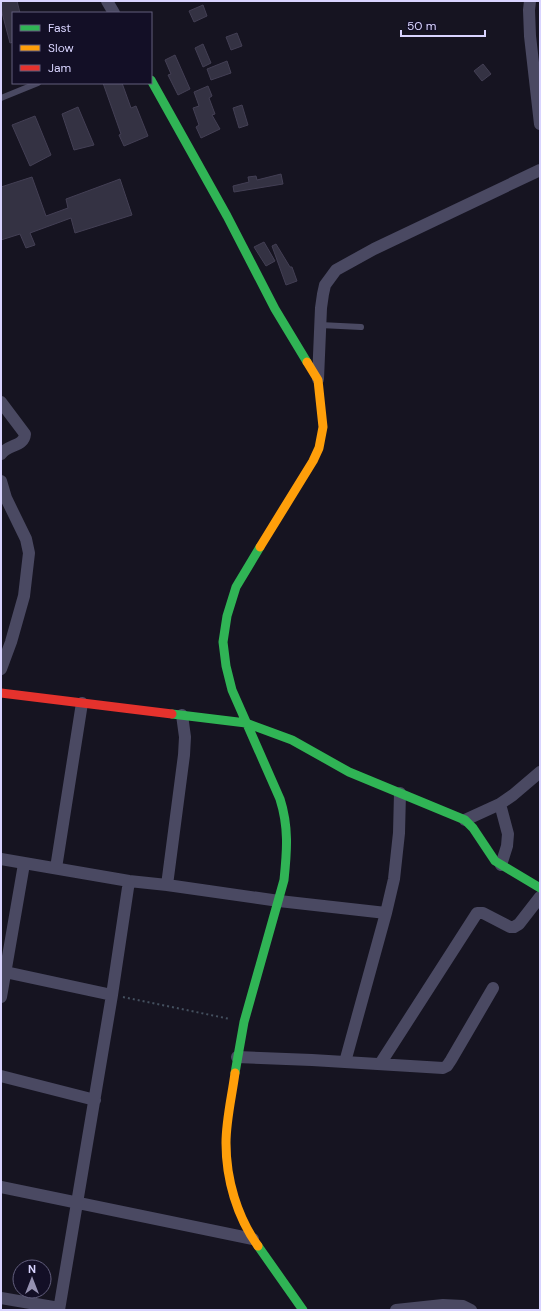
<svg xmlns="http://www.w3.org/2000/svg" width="541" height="1311" font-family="'DM Sans',sans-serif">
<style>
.building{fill:#343243;stroke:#433f54}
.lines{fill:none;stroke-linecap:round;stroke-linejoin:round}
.path{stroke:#44505f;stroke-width:2;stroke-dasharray:2 3;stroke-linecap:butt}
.lane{stroke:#4a4962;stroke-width:6}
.street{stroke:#4a4962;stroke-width:12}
.fast{stroke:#30b455;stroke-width:9}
.slow{stroke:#ff9f0a;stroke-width:9}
.jam{stroke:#e5322d;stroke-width:9}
</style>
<rect width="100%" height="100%" fill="#161421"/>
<path class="building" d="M1,1h16l3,12h-7v29l-3,1 -9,-34z
M203,5l4,11 -13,6 -5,-11z
M237,33l5,13 -11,4 -5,-13z
M203,44l8,19 -8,4 -8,-19z
M175,55l15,34 -12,6 -10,-20 3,-1 -6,-14z
M227,61l4,12 -20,7 -4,-11z
M483,64l8,10 -9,7 -8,-10z
M103,83h19l9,25 5,-2 12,30 -24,10 -5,-11 2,-1z
M208,86l4,10 -3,2 6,16 -3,1 8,14 -19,9 -5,-11 3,-2 -6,-17 6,-2 -5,-14z
M242,105l6,20 -9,3 -6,-20z
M78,107l16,38 -20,5 -12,-36z
M35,116l16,39 -21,11 -18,-41z
M281,174l2,10 -49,8 -1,-6 16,-4 -1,-5 8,-1 1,4z
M32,177l14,39 22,-8 -2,-9 54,-20 12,36 -57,18 -4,-15 -41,15 5,12 -9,3 -6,-14 -19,6v-53z
M264,242l11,19 -9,5 -12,-19z
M276,244l14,23h2l5,14 -11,4 -14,-39z"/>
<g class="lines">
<path class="path" d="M123,997l107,22"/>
<path class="lane" d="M1,98l37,-15
M320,325l41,2"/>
<path class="street" d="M107,1l7,12
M530,1l-1,9 1,26 10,88
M318,379l3,-71 2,-14 2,-9 11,-15 38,-21 166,-79
M1,402l24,32c-1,13 -17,10 -24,20
M1,481l5,17 20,41 3,14 -5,43 -13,46 -10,27
M500,804l8,30 -1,12 -6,19
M465,820l35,-16 13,-9 27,-23
M1,859l128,22 38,4 112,16 107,12
M56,868l26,-165
M167,885l17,-130 1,-18 -3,-22
M1,971l111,24
M1,997l23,-133
M237,1057l75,3 131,8 4,-2 4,-6 42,-72
M345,1062l41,-149 8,-34 5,-46 1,-40
M380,1064l97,-151h6l27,14h4l5,-3 21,-27
M1,1076l94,24
M1,1187l252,52
M1,1298l58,10
M59,1310l53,-315 17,-114
M396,1310l47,-5 20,1 8,4"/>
<path class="fast" d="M151,80l76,136 48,93 32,53
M172,714l74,9 46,17 57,32 116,48 8,8 22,33 45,27
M235,1073l9,-51 40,-142c3,-29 5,-53 -4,-81l-48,-109 -6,-24 -3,-24 4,-26 9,-29 24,-40
M258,1246l45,64"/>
<path class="slow" d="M260,547l53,-86 6,-13 4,-21 -5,-47 -11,-18
M235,1073c-3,23 -9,47 -9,70 0,36 11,74 32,103"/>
<path class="jam" d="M1,693l171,21"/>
</g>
<rect width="541" height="1311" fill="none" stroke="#d9d4ff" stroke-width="4"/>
<rect x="12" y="12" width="140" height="72" fill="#130f26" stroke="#625e7d"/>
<rect x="20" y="25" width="20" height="6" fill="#30b455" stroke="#625e7d"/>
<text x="48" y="32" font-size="12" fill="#d9d4ff">Fast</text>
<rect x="20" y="45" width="20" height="6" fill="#ff9f0a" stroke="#625e7d"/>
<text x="48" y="52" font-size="12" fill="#d9d4ff">Slow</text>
<rect x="20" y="65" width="20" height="6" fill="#e5322d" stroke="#625e7d"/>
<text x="48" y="72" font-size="12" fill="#d9d4ff">Jam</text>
<g transform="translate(32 1279)"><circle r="19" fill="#130f26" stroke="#625e7d"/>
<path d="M0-3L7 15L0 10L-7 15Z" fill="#9591b1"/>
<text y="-6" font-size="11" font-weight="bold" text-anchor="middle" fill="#d9d4ff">N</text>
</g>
<path d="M401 30v6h84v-6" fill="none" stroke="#d9d4ff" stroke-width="2"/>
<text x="407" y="30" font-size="12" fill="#d9d4ff" stroke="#130f26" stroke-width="3" paint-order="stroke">50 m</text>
</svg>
